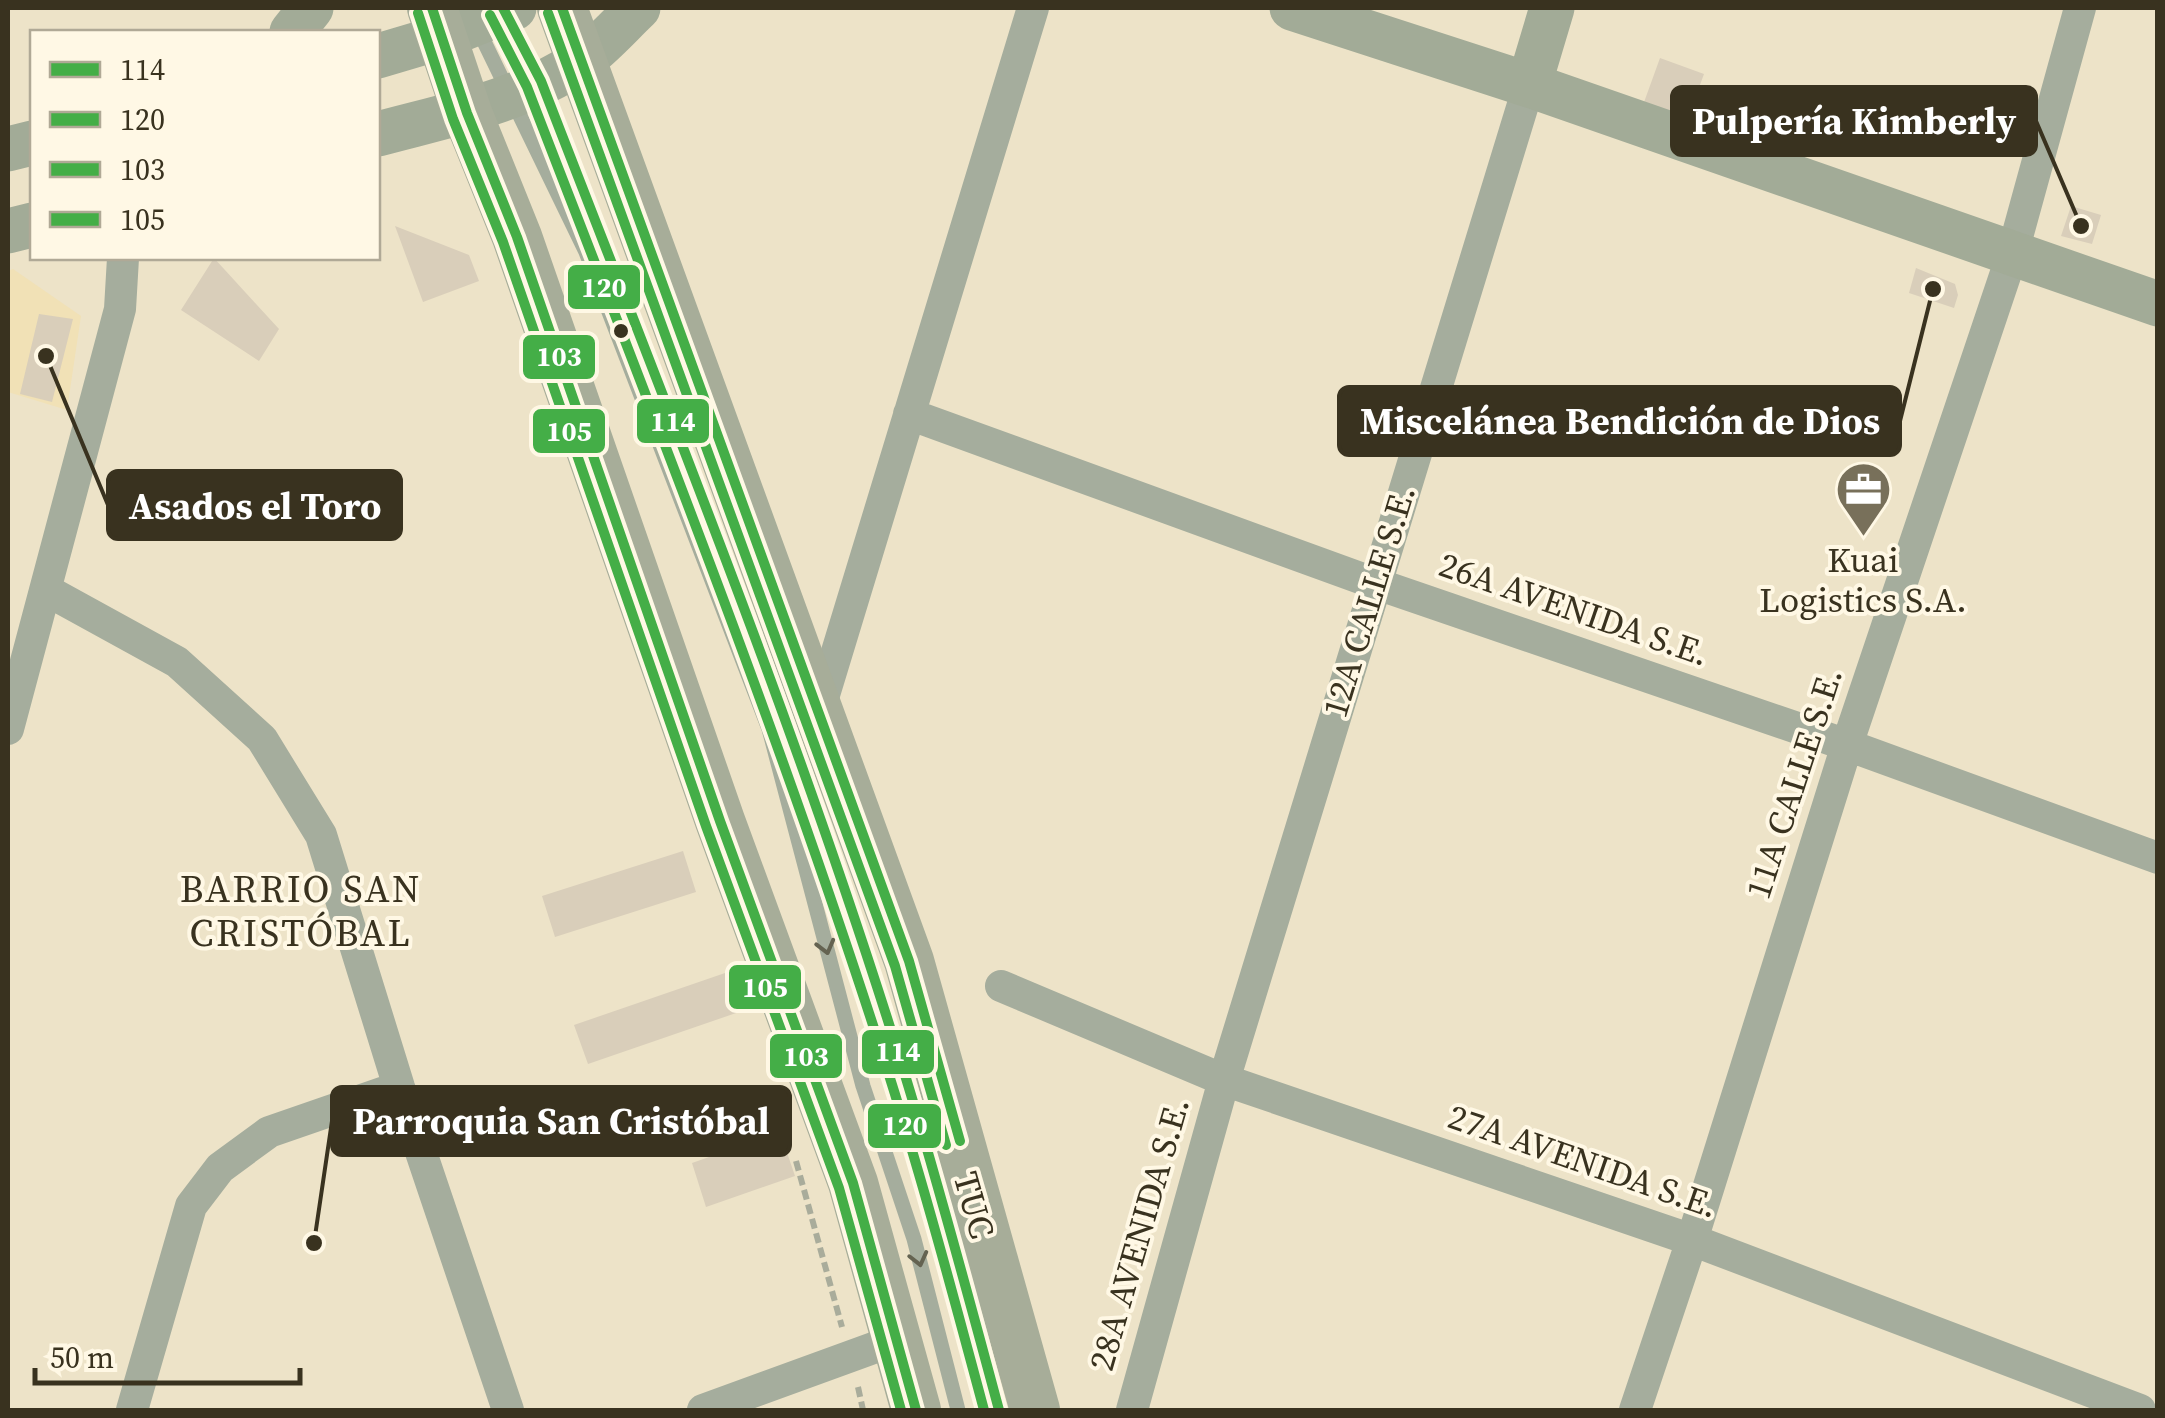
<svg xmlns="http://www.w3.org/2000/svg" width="2165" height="1418" font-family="'Source Serif 4',serif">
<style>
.built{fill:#f1e1b6}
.building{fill:#d9ceba}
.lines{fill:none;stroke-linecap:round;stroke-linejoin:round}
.path{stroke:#a9ac9b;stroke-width:6;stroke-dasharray:10 5;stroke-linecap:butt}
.lane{stroke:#a5ad9d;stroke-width:15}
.street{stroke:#a5ad9d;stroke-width:32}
.secondary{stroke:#a2ab97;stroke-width:45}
.primary{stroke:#a7ad99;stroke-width:50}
.bus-1-casing{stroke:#fff8e5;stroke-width:18}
.bus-2-casing{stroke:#fff8e5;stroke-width:18}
.bus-3-casing{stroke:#fff8e5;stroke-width:18}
.bus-4-casing{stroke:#fff8e5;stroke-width:18}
.bus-1{stroke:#44ae47;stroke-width:10}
.bus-2{stroke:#44ae47;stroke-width:10}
.bus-3{stroke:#44ae47;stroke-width:10}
.bus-4{stroke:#44ae47;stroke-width:10}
.oneway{stroke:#646351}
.bus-dot{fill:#39321f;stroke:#fff8e5;stroke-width:4}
.labels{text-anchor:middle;stroke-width:8;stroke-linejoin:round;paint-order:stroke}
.poi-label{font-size:35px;fill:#39321f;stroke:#fff8e5}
.street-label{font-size:35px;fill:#39321f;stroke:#fff8e5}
.neighbourhood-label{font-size:38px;letter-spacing:2.5px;fill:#39321f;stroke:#fff8e5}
.leader{fill:none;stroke:#39321f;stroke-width:4}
.callout-dot{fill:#39321f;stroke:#fff8e5;stroke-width:4}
.callout{fill:#39321f;stroke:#39321f;stroke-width:4}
.callout-label{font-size:38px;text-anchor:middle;font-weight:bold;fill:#fff}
.line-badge{stroke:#fff8e5;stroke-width:4}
.badge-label{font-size:28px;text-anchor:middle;font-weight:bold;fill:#fff}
</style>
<rect width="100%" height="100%" fill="#ede3c8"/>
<path class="built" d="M13,269l68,47 -14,94 -59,-18v-121z"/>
<path class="building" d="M1660,58l44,16 -17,46 -44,-15z
M2071,206l30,9 -9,29 -31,-8z
M395,226l74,29 10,26 -56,21z
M214,258l65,71 -20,32 -78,-51z
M1916,268l39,16 3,11 -4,13 -45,-15z
M39,314l34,5 -21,83 -32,-8z
M683,851l13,41 -141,45 -13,-41z
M725,973l14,39 -151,52 -14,-39z
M780,1132l15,44 -89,31 -14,-44z"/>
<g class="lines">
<path class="path" d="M796,1161l46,166
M858,1387l5,23"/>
<path class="lane" d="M507,16l34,65c167,436 347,876 458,1329
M476,25l110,227 183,477 94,357 51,153 44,171"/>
<path class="street" d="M909,414l465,169 473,162 311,113
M46,590l131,72 85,77 59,96 78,252 109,323
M819,711l214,-703
M8,729l112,-420 3,-51
M1001,986l223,94 468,160 448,170
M132,1410l59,-204 29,-38 49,-36 130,-45
M703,1410l195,-71
M1132,1410l92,-330 305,-995
M1635,1410l57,-170 155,-495 165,-490 68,-247"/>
<path class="secondary" d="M1292,8l237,77 629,219
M292,32l19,-24
M378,56l64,-19 72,-29
M1529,85l23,-77
M378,134c70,-19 141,-32 203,-73 21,-15 39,-36 57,-53
M8,149l24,-6
M8,231l24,-6"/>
<path class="primary" d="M432,8l35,105 50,124 203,584 133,362 63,227
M562,8l347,953 126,449"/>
<defs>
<path id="bus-1" d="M503,8l38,73c127,329 260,657 364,994 34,111 64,223 94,335"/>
<path id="bus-2" d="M490,15l37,72c126,327 256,654 362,988 35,111 65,223 95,335"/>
<path id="bus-3" d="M432,8l35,105 50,124 203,584 133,362 63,227
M562,8l347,953 51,180"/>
<path id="bus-4" d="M418,13l35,106 50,123 203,584 133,362 62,222
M548,13l347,953 51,179"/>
</defs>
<use href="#bus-1" class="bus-1-casing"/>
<use href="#bus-2" class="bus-2-casing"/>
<use href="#bus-3" class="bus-3-casing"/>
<use href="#bus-4" class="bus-4-casing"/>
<use href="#bus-1" class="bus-1"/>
<use href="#bus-2" class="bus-2"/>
<use href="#bus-3" class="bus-3"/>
<use href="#bus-4" class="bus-4"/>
</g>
<defs><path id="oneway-chevron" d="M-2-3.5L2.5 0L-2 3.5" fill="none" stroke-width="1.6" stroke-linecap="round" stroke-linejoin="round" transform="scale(2.5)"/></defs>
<g class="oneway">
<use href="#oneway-chevron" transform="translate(826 947) rotate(75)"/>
<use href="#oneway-chevron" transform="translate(919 1259) rotate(76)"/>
</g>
<defs>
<symbol id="office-pin" viewBox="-11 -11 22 30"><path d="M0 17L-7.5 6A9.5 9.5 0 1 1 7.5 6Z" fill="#78705a" stroke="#fff8e5"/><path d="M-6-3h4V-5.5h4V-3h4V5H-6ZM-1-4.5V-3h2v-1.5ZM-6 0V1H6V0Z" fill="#fff"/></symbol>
</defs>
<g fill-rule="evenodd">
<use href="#office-pin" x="1832" y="458" width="63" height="86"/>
</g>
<circle class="bus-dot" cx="621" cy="331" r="9"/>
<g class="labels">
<g class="poi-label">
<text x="1863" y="572">Kuai<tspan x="1863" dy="40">Logistics S.A.</tspan></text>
</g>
<g class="street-label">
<text transform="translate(1369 601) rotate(-73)" y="12">12A CALLE S.E.</text>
<text transform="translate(1574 609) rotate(19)" y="12">26A AVENIDA S.E.</text>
<text transform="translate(1794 783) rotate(-72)" y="12">11A CALLE S.E.</text>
<text transform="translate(1583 1161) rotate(19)" y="12">27A AVENIDA S.E.</text>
<text transform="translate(974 1205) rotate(74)" y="12">TUC</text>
<text transform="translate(1139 1234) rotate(-74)" y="12">28A AVENIDA S.E.</text>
</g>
<g class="neighbourhood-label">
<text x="301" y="902">BARRIO SAN<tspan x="301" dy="44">CRISTÓBAL</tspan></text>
</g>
</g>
<path class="leader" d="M2081 226L2036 121M1933 289L1900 421M46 356L108 505M314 1243L332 1121"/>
<g class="callout-dot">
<circle cx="2081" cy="226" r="10"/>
<circle cx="1933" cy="289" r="10"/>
<circle cx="46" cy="356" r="10"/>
<circle cx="314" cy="1243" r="10"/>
</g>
<g class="callout">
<rect x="1672" y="87" width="364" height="68" rx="10"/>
<rect x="1339" y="387" width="561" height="68" rx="10"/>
<rect x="108" y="471" width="293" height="68" rx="10"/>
<rect x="332" y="1087" width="458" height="68" rx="10"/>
</g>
<g class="callout-label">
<text x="1854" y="134">Pulpería Kimberly</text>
<text x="1620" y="434">Miscelánea Bendición de Dios</text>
<text x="255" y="519">Asados el Toro</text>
<text x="561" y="1134">Parroquia San Cristóbal</text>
</g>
<g class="line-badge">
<rect x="566" y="263" width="76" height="48" rx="10" fill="#44ae47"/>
<rect x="521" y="333" width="76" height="48" rx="10" fill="#44ae47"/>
<rect x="635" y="397" width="76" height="48" rx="10" fill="#44ae47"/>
<rect x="531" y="407" width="76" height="48" rx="10" fill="#44ae47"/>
<rect x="727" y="963" width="76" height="48" rx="10" fill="#44ae47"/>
<rect x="860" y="1028" width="76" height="48" rx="10" fill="#44ae47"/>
<rect x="768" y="1032" width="76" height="48" rx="10" fill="#44ae47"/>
<rect x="866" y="1102" width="77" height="48" rx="10" fill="#44ae47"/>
</g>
<g class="badge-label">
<text x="604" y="297">120</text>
<text x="559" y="366">103</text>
<text x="673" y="431">114</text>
<text x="569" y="441">105</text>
<text x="765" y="997">105</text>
<text x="898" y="1061">114</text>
<text x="806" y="1066">103</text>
<text x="905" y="1135">120</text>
</g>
<rect width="2165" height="1418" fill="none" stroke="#39321f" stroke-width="20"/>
<rect x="30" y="30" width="350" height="230" fill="#fff8e5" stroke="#b0a996" stroke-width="2.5"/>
<rect x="50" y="62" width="50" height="15" fill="#44ae47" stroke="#b0a996" stroke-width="2.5"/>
<text x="120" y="80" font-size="30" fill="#39321f">114</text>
<rect x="50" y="112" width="50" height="15" fill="#44ae47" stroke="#b0a996" stroke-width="2.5"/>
<text x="120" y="130" font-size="30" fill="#39321f">120</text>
<rect x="50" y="162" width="50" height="15" fill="#44ae47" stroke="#b0a996" stroke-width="2.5"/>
<text x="120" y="180" font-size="30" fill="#39321f">103</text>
<rect x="50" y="212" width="50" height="15" fill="#44ae47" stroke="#b0a996" stroke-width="2.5"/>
<text x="120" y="230" font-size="30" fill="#39321f">105</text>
<path d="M35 1368v15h265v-15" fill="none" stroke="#39321f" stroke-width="5"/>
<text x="50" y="1368" font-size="30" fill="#39321f" stroke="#fff8e5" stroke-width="8" paint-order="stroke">50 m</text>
</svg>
